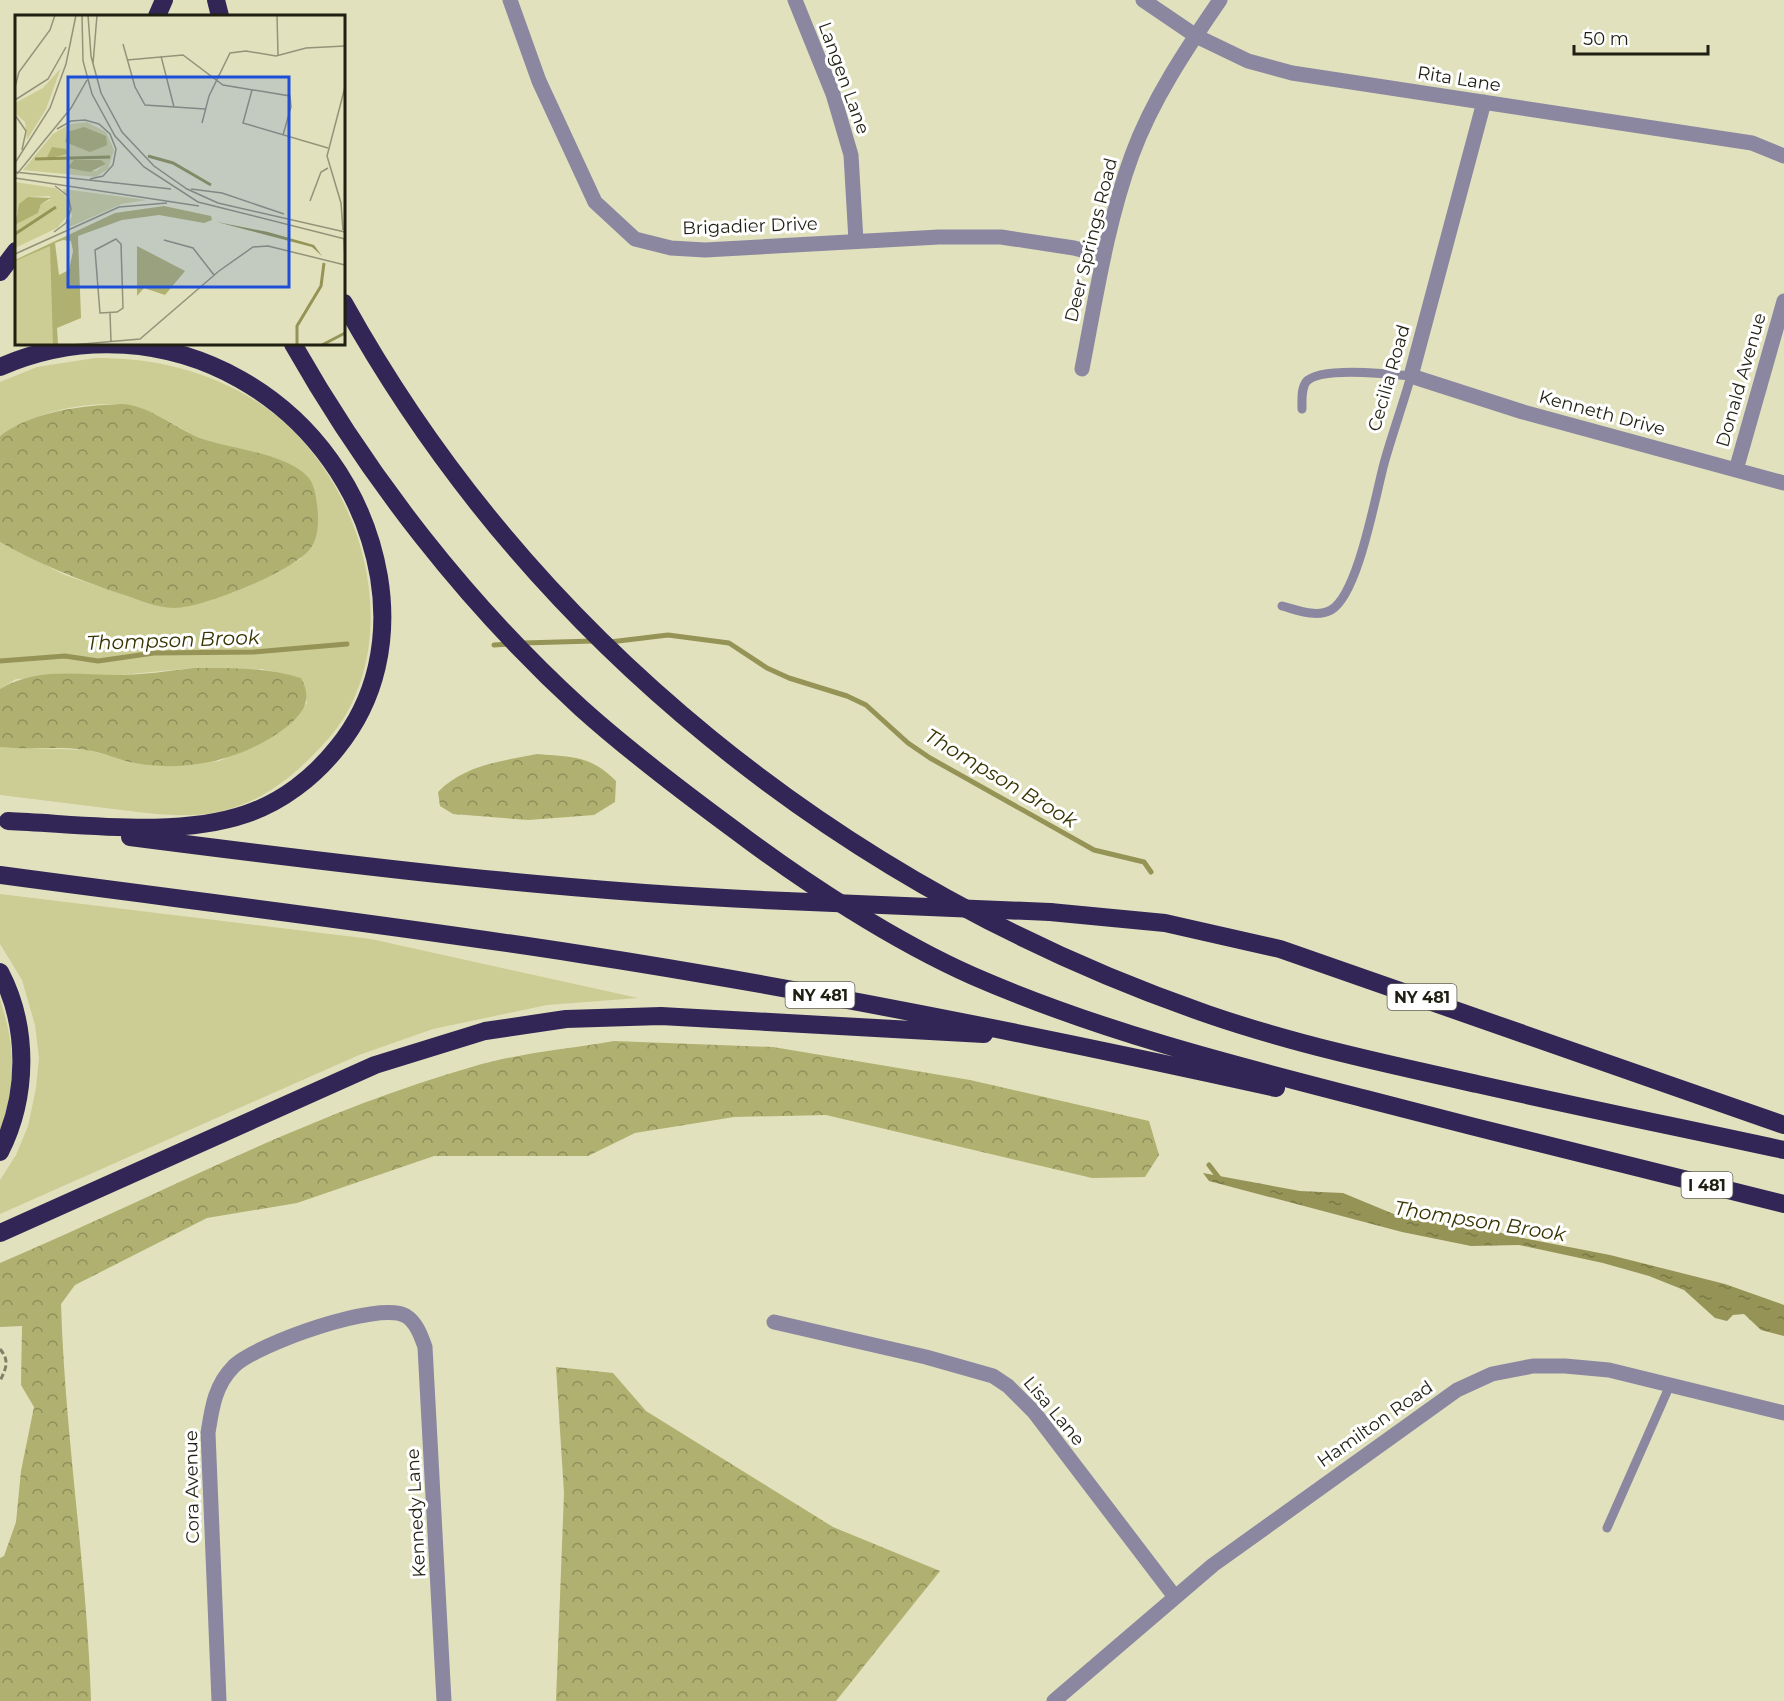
<svg xmlns="http://www.w3.org/2000/svg" width="1784" height="1701" font-family="Montserrat,sans-serif">
<style>
.grass{fill:#cccd94}
.forest{fill:url(#forest-crowns)}
.water{fill:url(#water-ripples)}
.lines{fill:none;stroke-linecap:round;stroke-linejoin:round}
.stream{stroke:#959456;stroke-width:5}
.path{stroke:#808068;stroke-width:3;stroke-dasharray:6 3;stroke-linecap:butt}
.lane{stroke:#8b87a0;stroke-width:9}
.street{stroke:#8b87a0;stroke-width:15}
.highway{stroke:#322656;stroke-width:18}
.highway-bridge{stroke:#322656;stroke-width:18}
.labels{text-anchor:middle;stroke-width:6;stroke-linejoin:round;paint-order:stroke}
.shield{fill:#fff;stroke:#626259;stroke-width:1.5}
.shield-label{font-size:16px;font-weight:bold;fill:#1f1f12}
.street-label{font-size:18px;fill:#1f1f12;stroke:#fff}
.water-label{font-size:20px;font-style:italic;fill:#363400;stroke:#fff}
.inset-river{fill:none;stroke:#959456;stroke-width:3}
.inset-road{fill:none;stroke:#939379;stroke-width:1.5}
.view{fill:#1d4ed8;fill-opacity:0.15;stroke:#1d4ed8;stroke-width:3}
.inset-edge{fill:none;stroke:#1f1f12;stroke-width:3}
</style>
<defs>
<pattern id="forest-crowns" width="20" height="18" patternUnits="userSpaceOnUse" patternTransform="scale(1.5)"><rect width="20" height="18" fill="#b0b070"/><path d="M2 6a3 3 0 1 1 6 0M12 15a3 3 0 1 1 6 0" fill="none" stroke="#8f8f5b"/></pattern>
<pattern id="water-ripples" width="26" height="14" patternUnits="userSpaceOnUse" patternTransform="scale(1.5)"><rect width="26" height="14" fill="#959456"/><path d="M2 4q2-2 4 0t4 0M15 11q2-2 4 0t4 0" fill="none" stroke="#797846"/></pattern>
</defs>
<rect width="100%" height="100%" fill="#e1e1be"/>
<path class="grass" d="M95,358c68,-1 138,19 190,65 74,67 112,192 65,284 -9,18 -22,33 -36,47 -26,27 -59,51 -96,58 -35,7 -70,1 -105,-3 -37,-5 -75,-9 -113,-14v-48l88,3 48,13 41,3 42,-5 35,-14 53,-44 -6,-25 -39,-9 -69,-1 -73,7 -104,4 -16,10v-147l65,33 77,26 90,-8 69,-34 -13,-95c-26,-8 -53,-15 -80,-23 -21,-7 -38,-21 -58,-29 -39,-19 -116,-2 -150,24v-54l37,-15z
M0,894l371,45 267,59 -91,7 -114,24 -74,26 -359,159v-34l16,-25 12,-29 8,-38 3,-30 -4,-33 -13,-45 -22,-36z
M0,999c17,53 15,83 0,136z"/>
<path class="forest" d="M103,405c9,0 19,-2 27,0 29,6 51,28 79,36 27,8 78,14 98,35 7,7 9,19 10,29 2,14 2,33 -7,44 -18,23 -107,59 -136,59 -17,0 -37,-9 -53,-14 -42,-14 -82,-30 -121,-52v-106c29,-22 68,-28 103,-31z
M193,668c37,0 72,-1 108,10 11,20 4,33 -12,47 -42,34 -101,48 -154,38 -17,-3 -32,-11 -49,-13 -29,-4 -57,0 -86,-3v-58c37,-22 77,-14 118,-14 25,0 50,-4 75,-7z
M537,754c35,3 53,1 79,27l-1,21 -21,13 -66,5 -75,-6 -13,-8 -2,-14c26,-27 64,-31 99,-38z
M614,1041l159,6 197,33 179,41 10,34 -14,22 -53,1 -266,-63 -92,2 -99,16 -47,23h-154l-137,47 -90,15 -132,67 -14,19c4,133 26,264 30,397h-91v-143l4,-2 12,-34 5,-51 13,-64 -13,-22 1,-59 -22,1v-64c158,-67 309,-150 475,-197 44,-13 93,-17 139,-25z
M556,1367l57,6 33,38 187,116 107,44 -104,130h-280l8,-208z"/>
<path class="water" d="M1203,1173l97,18 43,2 58,24h35l34,6 38,12 102,20 115,29 59,21v31l-23,-6 -17,-16 -11,1 -6,6 -12,-3 -31,-28 -35,-14 -46,-13 -84,-18 -48,1 -69,-14 -193,-51z"/>
<g class="lines">
<path class="stream" d="M610,642l58,-7 61,8 38,25 22,10 58,18 19,9 42,38 22,15 164,92 50,12 7,10
M523,643l71,-2
M494,645l17,-1
M0,661l65,-5 33,5 56,-8 100,-1 93,-8
M1209,1165l10,13"/>
<path class="path" d="M0,1349c10,12 6,19 0,32"/>
<path class="lane" d="M1282,606c15,4 34,12 49,4 28,-16 45,-119 54,-150 8,-28 18,-56 26,-84 -20,-2 -92,-10 -105,6 -5,7 -4,18 -4,27
M1607,1528l63,-143"/>
<path class="street" d="M510,0l29,81 56,121 40,37 36,9 34,2 234,-13h62l73,11 30,8
M795,0l38,94 18,61 5,86
M1143,0l53,36 52,25 44,12 460,70 32,13
M1484,102l-73,274 112,36 261,71
M1082,369c14,-72 25,-146 50,-214 20,-55 55,-107 88,-155
M1736,470l48,-169
M774,1322l152,35 67,19 15,10 26,26 141,185
M219,1701l-11,-268c4,-26 7,-48 26,-67 23,-22 145,-66 172,-50 11,7 15,20 19,31l19,354
M1054,1701l159,-136 244,-175 35,-16 41,-8h32l44,4 175,43"/>
<path class="highway" d="M216,0l4,16
M157,16l7,-16
M0,272l16,-21
M344,303c187,337 500,585 863,711 87,30 179,50 270,70 102,23 205,44 307,66
M293,344c76,134 174,260 288,364 49,44 102,84 155,123 69,52 158,110 237,145 126,55 260,89 393,123 139,36 278,71 418,105
M0,367c165,-72 349,35 379,210 10,61 -2,122 -42,171 -23,29 -55,54 -91,66 -70,24 -164,10 -238,7
M130,837c218,28 436,55 656,64
M0,875c193,26 387,49 580,79 234,36 465,83 696,134
M1050,912l115,11 115,26 504,176
M0,972c29,55 28,125 0,180
M0,1233l375,-168 110,-34 81,-12 95,-3 323,18"/>
<path class="highway-bridge" d="M786,901l264,11"/>
</g>
<g class="labels">
<g class="shield">
<rect x="785.5" y="982" width="69" height="26" rx="4.5"/>
<rect x="1387.5" y="984" width="69" height="26" rx="4.5"/>
<rect x="1681.5" y="1172" width="51" height="26" rx="4.5"/>
</g>
<g class="shield-label">
<text x="820" y="1001">NY 481</text>
<text x="1422" y="1003">NY 481</text>
<text x="1707" y="1191">I 481</text>
</g>
<g class="street-label">
<text transform="translate(844 78) rotate(70)" y="6">Langen Lane</text>
<text transform="translate(1459 79) rotate(9)" y="6">Rita Lane</text>
<text transform="translate(750 226) rotate(-2)" y="6">Brigadier Drive</text>
<text transform="translate(1091 240) rotate(-76)" y="6">Deer Springs Road</text>
<text transform="translate(1389 378) rotate(-74)" y="6">Cecilia Road</text>
<text transform="translate(1741 380) rotate(-74)" y="6">Donald Avenue</text>
<text transform="translate(1602 413) rotate(15)" y="6">Kenneth Drive</text>
<text transform="translate(1054 1411) rotate(50)" y="6">Lisa Lane</text>
<text transform="translate(1375 1424) rotate(-35)" y="6">Hamilton Road</text>
<text transform="translate(192 1487) rotate(-91)" y="6">Cora Avenue</text>
<text transform="translate(416 1513) rotate(-93)" y="6">Kennedy Lane</text>
</g>
<g class="water-label">
<text transform="translate(173 640) rotate(-2)" y="7">Thompson Brook</text>
<text transform="translate(1001 778) rotate(31)" y="7">Thompson Brook</text>
<text transform="translate(1480 1221) rotate(9)" y="7">Thompson Brook</text>
</g>
</g>
<g transform="translate(15 15)">
<rect width="330" height="330" fill="#e1e1be"/>
<path d="M46,53l-15,41 -19,31 -2,-18 -10,-9v-10l28,-15zM72,107l19,10 8,18 -6,19 -12,8 -73,-7 30,-36 17,-10zM68,145h18l5,4 -10,7 -27,-2zM0,167l40,6 11,8 4,17 -13,15 -42,20v-23l23,-12 3,-9 9,-4v-4l-22,1 -13,18zM48,174l84,11 -25,4 -57,25 7,-13z" fill="#cccd94" fill-rule="evenodd"/>
<path d="M69,112l22,9 1,9 -17,7 -25,-10 2,-10zM37,132l14,2 2,5 -22,5zM59,145h27l5,4 -16,8 -23,-4zM13,182l23,1 -10,6 -3,9 -23,12 4,-21zM149,191l47,10 1,4 -8,3 -45,-8 -37,5 -44,16 3,82 -24,10 1,17h-39l-4,-13v-72l100,-47zM48,225l8,1 2,10 -4,19 -10,5 -4,-32zM122,231l48,25 -20,24 -21,-7 -7,8z" fill="#b0b070" fill-rule="evenodd"/>
<path d="M35,231l3,99h-38v-84z" fill="#cccd94"/>
<path d="M202,207l51,10 46,13 8,11 -10,-9z" fill="#959456"/>
<path class="inset-river" d="M133,141l25,7 38,22M20,144l75,-2M0,219l41,-27M282,330v-19l24,-40 3,-23M307,330l23,-12"/>
<path class="inset-road" d="M67,0l1,46 9,33 23,42 29,31 54,35 147,37M73,0l3,41 10,37 21,39 32,34 33,23 31,14 127,29M262,0l1,40M108,29l12,43 10,18 60,4M146,41l13,51M112,45l56,-5 40,30 67,11 1,11 -8,28M78,49l4,-49M0,72l4,-15 31,-42 5,-15M237,75l-9,33 85,25M0,85l33,-21 18,-32M0,100l11,16 -4,19M187,108l7,-27 21,-43 16,-2 30,5 30,-8 39,-2M42,114l14,-8 14,-1 14,4 11,10 6,15 -3,16 -10,11 -13,3M0,148l35,-55 16,-44 10,-49M0,157l156,17M2,159l54,-66 16,-28M0,163l184,28M176,174l31,4 62,21M295,186l11,-29 7,-4M328,215l-2,-27 -14,-47 18,-69M39,217l12,-9 5,-14 -3,-13 -13,-10M329,223l1,23M101,224l5,5 2,64 -6,4 -17,1 -5,-63zM149,225l29,8 21,27M0,239l104,-47 48,-4M95,298l1,29M56,330l69,-6 79,-68 34,-24 15,-1 77,19"/>
<path class="view" d="M53,62h221v210h-221z"/>
<rect width="330" height="330" class="inset-edge"/>
</g>
<path d="M1574 45v9h134v-9" fill="none" stroke="#1f1f12" stroke-width="3"/>
<text x="1583" y="45" font-size="18" fill="#1f1f12" stroke="#ffffff" stroke-width="4.5" paint-order="stroke">50 m</text>
</svg>
